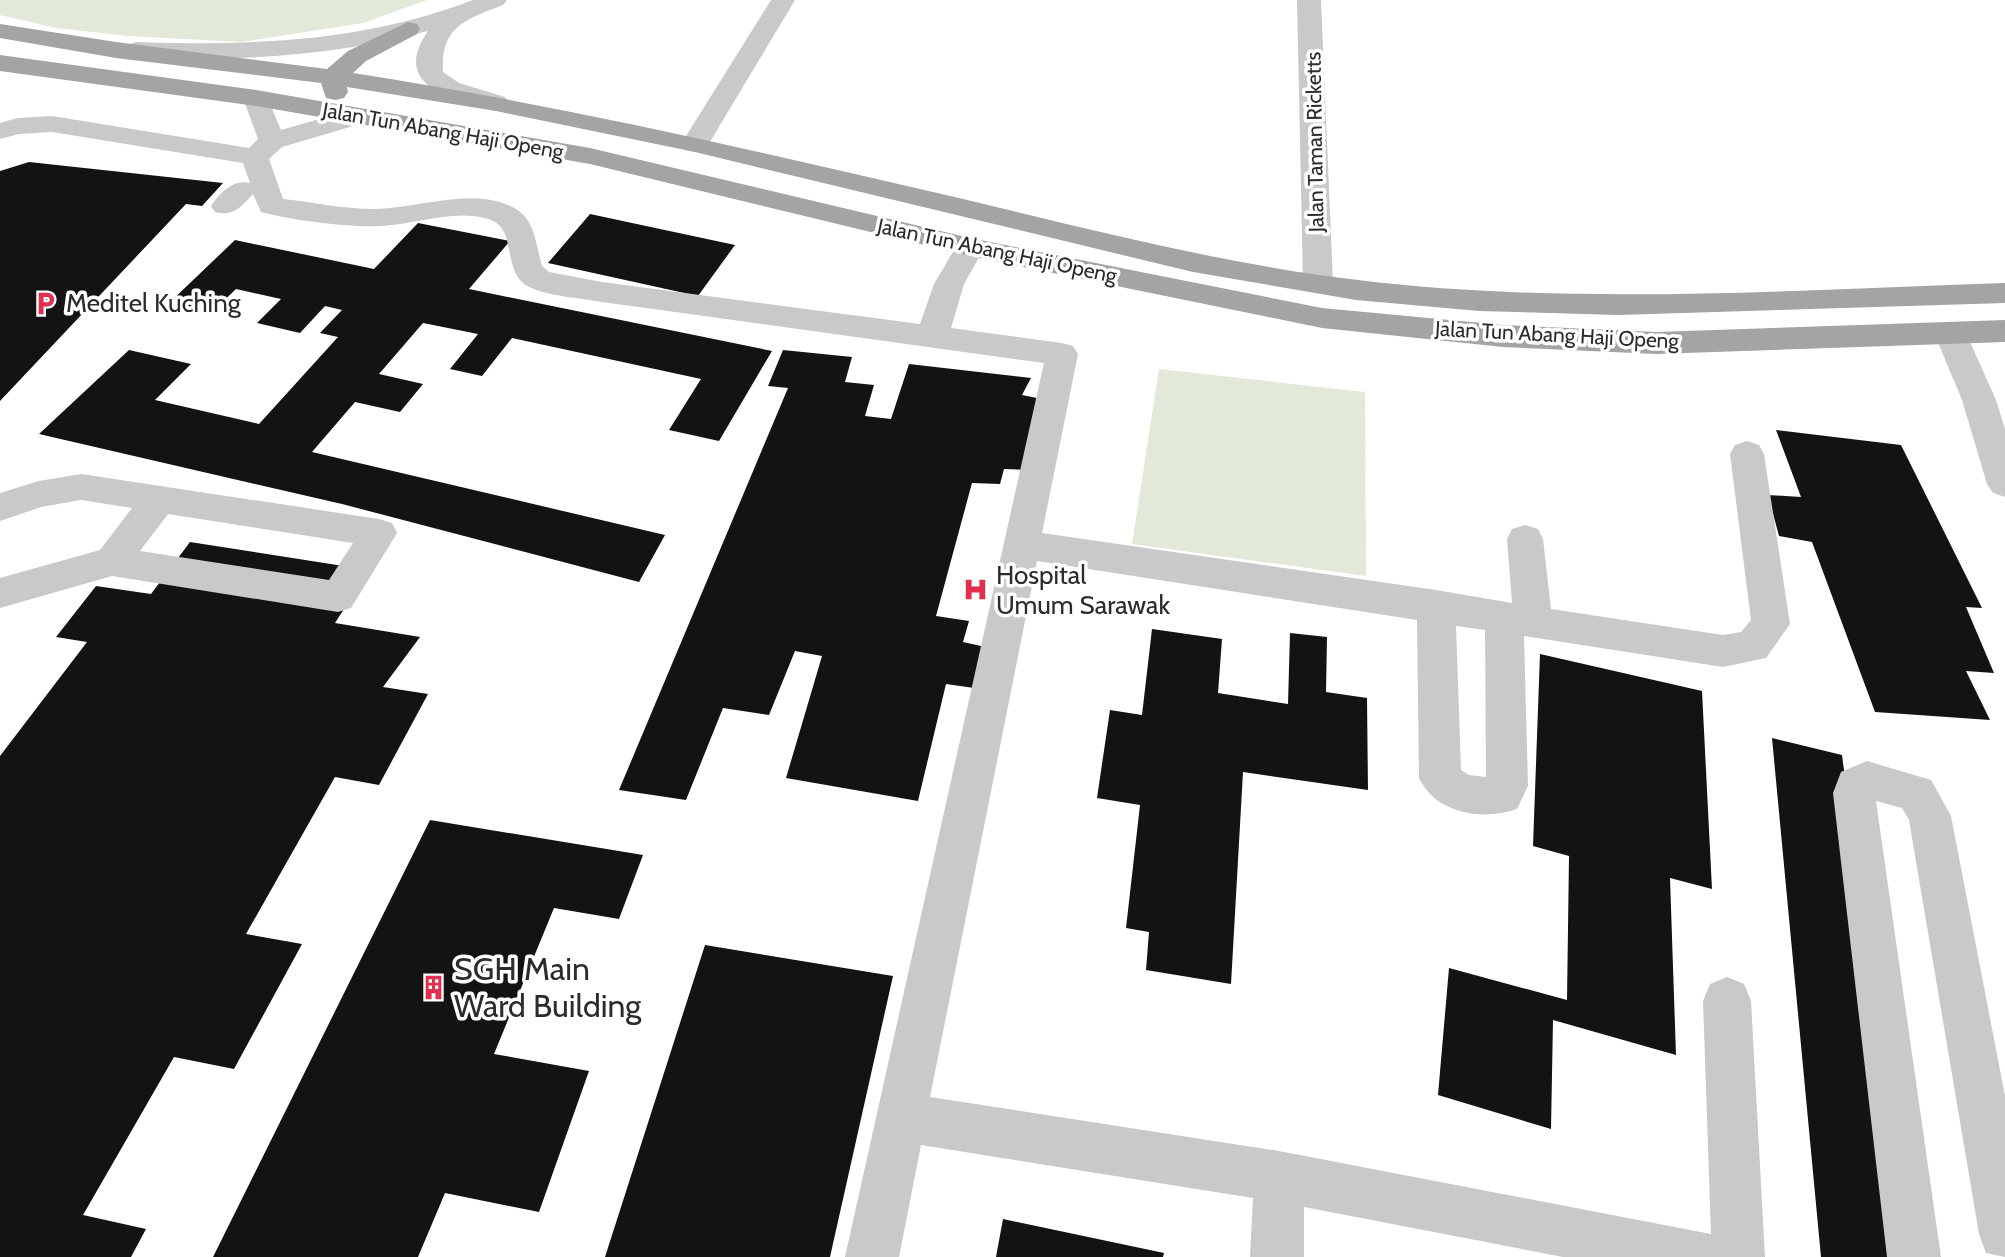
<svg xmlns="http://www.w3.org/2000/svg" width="2005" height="1257" font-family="Cabin,sans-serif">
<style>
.green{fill:#e3e9d9}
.building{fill:#131313}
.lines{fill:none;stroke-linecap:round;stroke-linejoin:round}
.minor{fill:#c9c9c9;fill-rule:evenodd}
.major{fill:#a4a4a4;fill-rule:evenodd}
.labels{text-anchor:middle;stroke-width:7;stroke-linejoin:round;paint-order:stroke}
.far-street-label{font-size:21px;fill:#2c2c2c;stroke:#fff}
.poi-label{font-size:26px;fill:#2c2c2c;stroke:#fff;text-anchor:start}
.near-poi-label{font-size:32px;fill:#2c2c2c;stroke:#fff;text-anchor:start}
</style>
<rect width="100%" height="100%" fill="#fff"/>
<path class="green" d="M0,0h427l-64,23 -122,19 -114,-6 -71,-8 -56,-13z
M1159,369l206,23 1,184 -234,-32z"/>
<path class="building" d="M29,162l194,21 -21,23 -16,-2 -186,197v-230z
M590,214l145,31 -37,51 -150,-33z
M418,223l92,18 -41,48 303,62 -53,90 -50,-11 32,-51 -189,-41 -30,38 -32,-7 28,-35 -55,-11 -44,51 44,10 -23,28 -45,-10 -43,50 353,83 -26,47 -297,-78 -303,-70 90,-84 62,14 -36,36 104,24 79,-87 -18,-4 22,-23 -17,-4 -25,27 -43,-10 24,-24 -45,-10 -26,25 -43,-9 68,-65 139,29z
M783,350l69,7 -7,25 29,3 -9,31 26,3 18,-55 122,14 -9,17 20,4 -10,71 -28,-1 -4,15 -28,-1 -36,133 33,5 -6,21 27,6 -9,41 -35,-5 -28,117 -132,-23 36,-122 -27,-5 -26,64 -46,-7 -37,92 -67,-10 169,-402 -20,-2z
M1776,430l125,15 81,163 -16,-1 28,66 -28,-2 24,49 -115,-8 -63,-170 -33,-6 -11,-41 33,2z
M190,542l179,28 -34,53 85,14 -37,50 45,7 -49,91 -44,-8 -89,157 56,10 -68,125 -60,-12 -91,158 63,14 -15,28h-131v-501l87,-114 -31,-5 40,-51 55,8z
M1152,629l70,10 -4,54 70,11 2,-71 37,4 -1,55 41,6 1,92 -125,-18 -12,212 -85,-14 3,-38 -23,-4 14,-123 -43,-7 13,-88 32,5z
M1540,654l162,37 10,198 -42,-11 6,177 -123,-35 -2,109 -113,-34 11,-127 118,32 2,-144 -36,-10z
M1772,738l70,17 66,502h-87z
M430,820l213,35 -24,64 -65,-11 -60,146 95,17 -50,141 -94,-19 -27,64h-205z
M705,945l188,31 -63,281h-225z
M1003,1219l161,34 -1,4h-167z"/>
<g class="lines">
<path class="minor" d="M473,0h34l-4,5c-36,14 -63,21 -60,67l16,11 46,14 4,6 -4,6 -9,2c-41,-10 -107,-24 -68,-80 -97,26 -192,30 -292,27l-9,-3 -4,-5 4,-5 9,-3c115,4 228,0 337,-42z
M771,0h24l-90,150 -10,2 -10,-2 -4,-6z
M1297,0h24l12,283 -4,7 -11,3 -11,-3 -4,-7z
M256,90l9,2 16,38 77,-22 9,2 4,6 -4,6 -85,25 -13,12 14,40c29,3 61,10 90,10 46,0 101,-24 143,0 20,12 20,38 26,57l7,6 53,10 318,42 14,-40 26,-44 10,-2 10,2 5,7 -21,37 -13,44 111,15 11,3 5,8 -36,179 394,57 76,13 -5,-64 5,-10 13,-4 13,4 5,10 8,70 172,26 18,-3 10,-12 -21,-166 5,-9 12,-4 12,4 5,9 26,170 -24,34 -43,9 -199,-31 4,150 -11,23c-34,12 -81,5 -98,-31l-2,-158 -380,-59 -107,536 349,54 432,83 -8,-233 7,-17 17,-7 17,7 7,17 14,256h-202l-259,-50v50h-54l3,-59 -332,-53 -22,112h-54l199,-894 -442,-61c-21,-4 -55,-6 -73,-15 -29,-15 -10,-60 -41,-68 -33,-10 -72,5 -106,7 -30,2 -92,-6 -121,-14l-8,-18c-12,13 -20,23 -38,18l-4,-6c9,-13 22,-27 39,-23l-7,-20 -191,-31 -33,2 -19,5v-16l18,-5 34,-2 197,32 9,-9 -15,-41 4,-6zM1456,626l29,4 1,147 -17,-2 -8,-5z
M1950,322l11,3 5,8 30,67 9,29v68l-12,-4 -6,-9 -25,-84 -28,-67 5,-8z
M81,474l298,45 13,4 5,10 -46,75 -13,4 -226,-36 -112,32v-30l100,-28 32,-42 -51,-8 -40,7 -41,14v-28l39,-12zM168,514l185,29 -24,37 -189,-29z
M1867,761l64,19 20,36 54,280v161l-19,-4 -7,-19 -70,-414 -7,-12 -26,-7 65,456h-54l-54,-464 8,-21z"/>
<path class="major" d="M408,22l9,2 3,5 -3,5 -51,27 -13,12c200,31 396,76 593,122 136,32 273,69 412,85 214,26 432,10 647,3v20l-387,12 -139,-4 -123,-11 -163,-28 -498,-120 -199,-41 -149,-24 1,5 -4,6 -9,2 -9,-2 -5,-15 -205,-25 -116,-20v-14l116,18 211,27 21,-18z
M0,55l256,35 334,58 380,90 352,70 181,17 153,7 349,-12v22l-349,12 -153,-7 -181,-19 -352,-72 -380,-92 -334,-58 -256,-35z"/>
</g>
<defs>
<symbol id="parking-bare" viewBox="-9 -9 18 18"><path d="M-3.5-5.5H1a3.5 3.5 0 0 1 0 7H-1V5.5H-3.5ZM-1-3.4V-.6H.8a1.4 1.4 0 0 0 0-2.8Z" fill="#e22e4f" stroke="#fff" stroke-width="2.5" paint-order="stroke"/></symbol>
<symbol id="hospital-bare" viewBox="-9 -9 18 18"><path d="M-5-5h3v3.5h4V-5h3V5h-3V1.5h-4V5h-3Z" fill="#e22e4f" stroke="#fff" stroke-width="2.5" paint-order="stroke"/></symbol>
<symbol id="building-bare" viewBox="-9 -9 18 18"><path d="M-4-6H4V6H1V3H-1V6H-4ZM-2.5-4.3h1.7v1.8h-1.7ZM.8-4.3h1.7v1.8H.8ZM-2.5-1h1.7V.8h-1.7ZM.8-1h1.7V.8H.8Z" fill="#e22e4f" stroke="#fff" stroke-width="2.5" paint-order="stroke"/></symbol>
</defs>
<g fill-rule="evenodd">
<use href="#parking-bare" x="28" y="286" width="35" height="35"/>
<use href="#hospital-bare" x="958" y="572" width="35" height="35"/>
<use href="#building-bare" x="416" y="970" width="35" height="35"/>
</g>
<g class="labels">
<g class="far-street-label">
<text transform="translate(443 131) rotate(10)" y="7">Jalan Tun Abang Haji Openg</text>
<text transform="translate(1315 142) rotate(-91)" y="7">Jalan Taman Ricketts</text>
<text transform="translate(997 251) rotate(12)" y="7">Jalan Tun Abang Haji Openg</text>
<text transform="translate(1557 335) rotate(3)" y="7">Jalan Tun Abang Haji Openg</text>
</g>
<g class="poi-label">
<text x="66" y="312">Meditel Kuching</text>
<text x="996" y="584">Hospital<tspan x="996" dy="30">Umum Sarawak</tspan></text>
</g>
<g class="near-poi-label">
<text x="454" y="980">SGH Main<tspan x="454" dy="37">Ward Building</tspan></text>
</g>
</g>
</svg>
